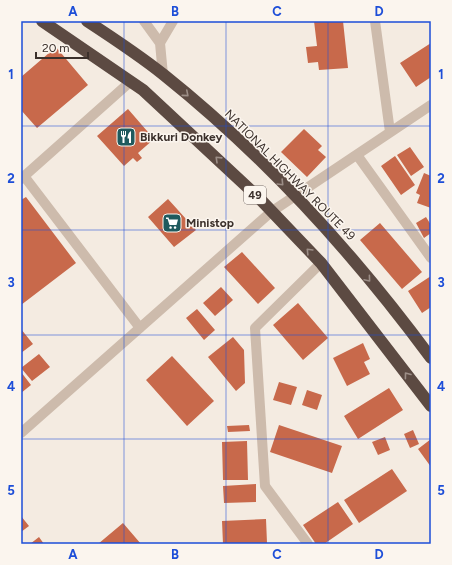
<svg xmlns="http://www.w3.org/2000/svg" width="452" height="565" font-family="Figtree,sans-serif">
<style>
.building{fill:#c8694b}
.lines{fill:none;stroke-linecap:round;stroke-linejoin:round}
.minor{stroke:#cdbbac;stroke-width:10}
.highway{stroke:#5c4a42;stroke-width:12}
.oneway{stroke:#9c8e87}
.grid{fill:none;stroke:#1d4ed8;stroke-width:1;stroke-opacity:0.55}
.labels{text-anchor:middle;stroke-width:3;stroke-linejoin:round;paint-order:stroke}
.shield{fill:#fbf5ee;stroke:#756b66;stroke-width:1}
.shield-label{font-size:11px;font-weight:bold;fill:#3b302b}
.poi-label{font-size:12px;font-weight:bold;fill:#3b302b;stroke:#fbf5ee;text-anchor:start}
.street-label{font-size:12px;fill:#3b302b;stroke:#fbf5ee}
.neatline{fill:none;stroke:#1d4ed8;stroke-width:1.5}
.grid-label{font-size:13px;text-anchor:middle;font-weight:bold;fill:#1d4ed8}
</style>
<rect width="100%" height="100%" fill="#f4ebe1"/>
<path class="building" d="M314,21h29l5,47 -29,2 -1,-8 -10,1 -2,-16 11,-1z
M431,43v34l-15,10 -16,-24z
M56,47l32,38 -51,43 -16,-18v-33z
M128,109l26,30 -16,14 4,5 -5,4 -4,-4 -9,8 -27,-30z
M304,129l18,17 -4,4 8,7 -19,20 -26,-25z
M410,147l14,20 -13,9 -14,-21z
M395,156l20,29 -14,10 -20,-29z
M424,173l7,3v32l-14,-5 3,-8 -4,-2z
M26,197l50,66 -55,42v-105z
M168,199l28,31 -22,17 -26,-30z
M426,217l5,8v8l-7,5 -8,-15z
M380,223l42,49 -20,17 -42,-49z
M242,252l33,36 -17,16 -34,-37z
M431,276v31l-9,6 -14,-22z
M221,287l12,13 -18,16 -12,-13z
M298,303l30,35 -25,22 -30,-35z
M197,309l18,21 -11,10 -18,-22z
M21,329l12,15 -12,9z
M233,337l11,13 1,33 -9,8 -28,-34z
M363,343l7,16 -6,3 6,12 -23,12 -14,-28z
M39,354l11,13 -18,14 -11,-13z
M172,356l42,45 -27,25 -41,-46z
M21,372l10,13 -10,8z
M279,382l18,5 -6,18 -18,-5z
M389,388l14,22 -45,29 -14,-23z
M307,390l15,5 -5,15 -15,-5z
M249,425l1,6 -22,1 -1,-6z
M279,425l63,21 -10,27 -62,-21z
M413,430l6,14 -9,4 -6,-14z
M385,437l5,13 -12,5 -6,-13z
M431,439v28l-13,-18z
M247,441l1,39h-25l-1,-38z
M392,469l15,22 -48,32 -15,-23z
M256,484v18l-32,1 -1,-17z
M338,502l15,22 -29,20h-8l-13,-19z
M21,516l8,10 -8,6z
M266,519l1,24 -44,1 -1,-23z
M123,523l18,21h-43z
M39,537l5,7h-14z"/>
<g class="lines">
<path class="minor" d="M144,21l16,22 3,32
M375,21l15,111
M160,43l13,-22
M357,155l74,103
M24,176l116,152
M21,179l109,-97
M21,433l250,-221 160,-107
M308,544l-43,-58 -10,-158 66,-65"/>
<path class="highway" d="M42,21l101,69 114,106 64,67 110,143
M87,21c26,17 52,34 77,54 100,80 191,180 267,283"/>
</g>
<defs><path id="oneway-chevron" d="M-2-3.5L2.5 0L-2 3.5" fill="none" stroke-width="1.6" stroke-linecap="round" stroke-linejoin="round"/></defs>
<g class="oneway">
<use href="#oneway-chevron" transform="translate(186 94) rotate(41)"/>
<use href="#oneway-chevron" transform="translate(218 159) rotate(-136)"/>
<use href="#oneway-chevron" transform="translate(281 183) rotate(46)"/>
<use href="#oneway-chevron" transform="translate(309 251) rotate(-134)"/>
<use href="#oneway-chevron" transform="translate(368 279) rotate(50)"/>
<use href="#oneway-chevron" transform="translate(407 375) rotate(-127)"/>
</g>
<path class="grid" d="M124,21v523M226,21v523M328,21v523M21,126h410M21,230h410M21,335h410M21,439h410"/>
<defs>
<symbol id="restaurant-square" viewBox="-11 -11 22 22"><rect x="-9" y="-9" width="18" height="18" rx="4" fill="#1f5a5e" stroke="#fbf5ee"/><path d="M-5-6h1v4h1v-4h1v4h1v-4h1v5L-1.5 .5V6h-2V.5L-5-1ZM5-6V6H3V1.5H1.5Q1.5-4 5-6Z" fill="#fff"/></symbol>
<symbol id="supermarket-square" viewBox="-11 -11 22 22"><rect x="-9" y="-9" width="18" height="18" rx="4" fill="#1f5a5e" stroke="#fbf5ee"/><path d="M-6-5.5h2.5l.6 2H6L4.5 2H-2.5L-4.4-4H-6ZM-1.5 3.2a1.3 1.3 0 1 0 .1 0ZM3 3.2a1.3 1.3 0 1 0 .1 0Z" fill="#fff"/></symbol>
</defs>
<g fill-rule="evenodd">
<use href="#restaurant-square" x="115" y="126" width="22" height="22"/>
<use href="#supermarket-square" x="161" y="212" width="22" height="22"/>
</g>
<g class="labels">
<rect class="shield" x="244" y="186" width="22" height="18" rx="3"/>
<g class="shield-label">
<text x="255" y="199">49</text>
</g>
<g class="poi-label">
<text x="140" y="141">Bikkuri Donkey</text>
<text x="186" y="227">Ministop</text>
</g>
<g class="street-label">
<text transform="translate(290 175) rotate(45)" y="4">NATIONAL HIGHWAY ROUTE 49</text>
</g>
</g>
<rect width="452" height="565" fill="none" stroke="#fbf5ee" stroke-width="44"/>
<path d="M36 52v6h52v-6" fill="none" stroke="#3b302b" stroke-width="2"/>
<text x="42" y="52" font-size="12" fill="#3b302b" stroke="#fbf5ee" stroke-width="3" paint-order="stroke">20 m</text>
<rect x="22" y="22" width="408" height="521" class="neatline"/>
<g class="grid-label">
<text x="73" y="16">A</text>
<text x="175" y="16">B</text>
<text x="277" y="16">C</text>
<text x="379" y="16">D</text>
<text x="11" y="79">1</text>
<text x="441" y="79">1</text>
<text x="11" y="183">2</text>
<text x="441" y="183">2</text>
<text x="11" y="287">3</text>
<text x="441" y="287">3</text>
<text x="11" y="391">4</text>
<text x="441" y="391">4</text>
<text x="11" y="495">5</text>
<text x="441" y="495">5</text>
<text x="73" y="559">A</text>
<text x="175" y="559">B</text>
<text x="277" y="559">C</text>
<text x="379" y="559">D</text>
</g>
</svg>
